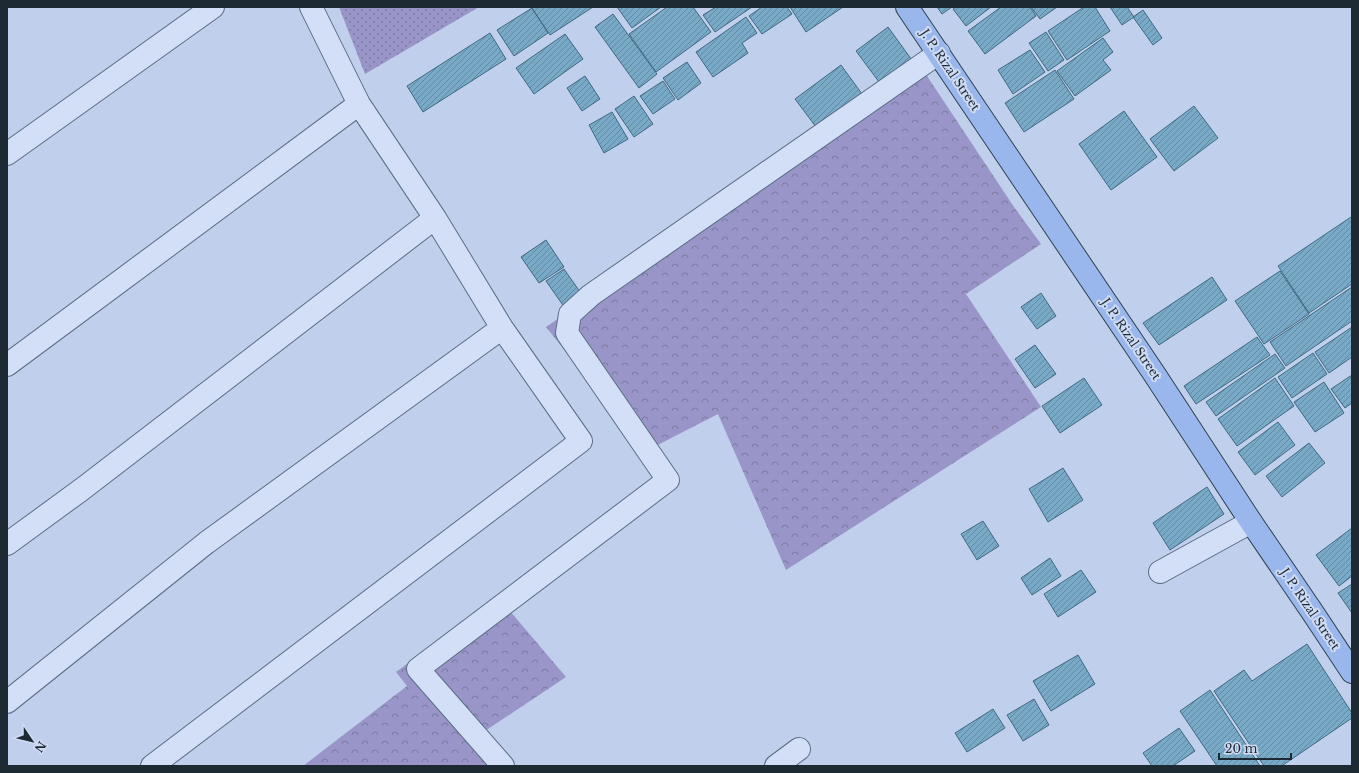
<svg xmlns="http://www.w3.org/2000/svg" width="1359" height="773" font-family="'Libre Baskerville',serif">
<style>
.grass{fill:url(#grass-dots)}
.forest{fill:url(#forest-crowns)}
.building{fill:url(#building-hatch);stroke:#406a81}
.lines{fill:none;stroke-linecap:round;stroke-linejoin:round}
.minor-casing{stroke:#596e83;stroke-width:24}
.major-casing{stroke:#2d4251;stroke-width:24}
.minor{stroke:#d3dff7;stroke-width:22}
.major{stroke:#99b7ed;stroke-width:22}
.labels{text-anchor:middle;stroke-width:4;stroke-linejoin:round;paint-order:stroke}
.street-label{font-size:12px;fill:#1d2933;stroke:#cfdbf3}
</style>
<defs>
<pattern id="grass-dots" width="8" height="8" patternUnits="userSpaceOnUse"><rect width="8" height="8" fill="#9995c8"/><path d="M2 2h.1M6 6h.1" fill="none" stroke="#7c7aa3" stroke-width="1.8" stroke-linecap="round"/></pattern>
<pattern id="forest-crowns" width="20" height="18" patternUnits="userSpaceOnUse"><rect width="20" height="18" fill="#9995c8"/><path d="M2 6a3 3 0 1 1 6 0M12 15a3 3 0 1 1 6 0" fill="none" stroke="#7c7aa3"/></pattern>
<pattern id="building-hatch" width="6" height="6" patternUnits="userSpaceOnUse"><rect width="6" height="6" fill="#78a9c7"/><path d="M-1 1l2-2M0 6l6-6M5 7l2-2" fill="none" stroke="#628aa2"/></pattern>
</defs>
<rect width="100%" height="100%" fill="#c0cfeb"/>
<path class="grass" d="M339,7h140l-114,67z"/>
<path class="forest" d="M921,67l93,140 27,37 -75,50 75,113 -255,163 -68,-156 -72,37 -100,-124z
M498,597l68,80 -90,60 22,29h-195l104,-80 -11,-14z"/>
<path class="building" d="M531,7h62l-43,28z
M617,7h44l-29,21z
M667,7h26l18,25 -55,40 -27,-38z
M716,7h36l-37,25 -12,-17z
M762,7h25l5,7 -30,20 -13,-18z
M790,7h53l-37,25z
M937,7h15l-10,7z
M956,7h35l-25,19 -13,-17z
M1001,7h29l6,9 -51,38 -17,-23z
M1031,7h26l-17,12z
M1084,7h11l15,24 -43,29 -19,-29z
M1110,7h17l7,10 -12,8z
M532,8l16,25 -34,23 -17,-26z
M1143,10l19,28 -9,7 -20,-28z
M613,14l44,60 -18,14 -44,-61z
M746,17l11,16 -15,10 6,10 -35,24 -17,-25z
M888,27l29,40 -32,23 -29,-39z
M1046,32l18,28 -16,11 -19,-28z
M490,33l16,26 -83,53 -16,-26z
M565,34l18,25 -49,35 -18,-26z
M1103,38l10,14 -10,8 8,10 -36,26 -18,-25z
M1030,50l15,22 -32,22 -15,-24z
M687,62l14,21 -23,17 -15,-22z
M841,65l21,29 -46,33 -21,-28z
M1055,70l19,29 -50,33 -19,-29z
M585,76l15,23 -18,12 -15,-23z
M663,81l12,18 -22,15 -13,-18z
M634,96l19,28 -19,13 -19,-28z
M1194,106l24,32 -44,33 -24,-32z
M1124,111l33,46 -46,33 -32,-46z
M612,112l16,27 -24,14 -15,-28z
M1351,217l1,3v64l-43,29 -31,-47z
M546,240l18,27 -25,16 -18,-26z
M564,269l21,30 -18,12 -21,-30z
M1280,271l29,43 -45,30 -29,-43z
M1212,277l15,23 -68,45 -16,-22z
M1352,287v34l-66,45 -16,-24z
M1041,293l15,23 -19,13 -16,-22z
M1352,327v30l-23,16 -14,-21z
M1257,337l13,18 -74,49 -12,-18z
M1035,345l21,29 -21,14 -20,-29z
M1313,353l14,21 -35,24 -14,-21z
M1275,354l10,14 -69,48 -10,-14z
M1352,375v28l-7,5 -14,-19z
M1084,378l18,27 -42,28 -18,-27z
M1275,378l19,28 -57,40 -19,-27z
M1324,382l20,31 -29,19 -21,-30z
M1278,422l17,23 -40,30 -17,-23z
M1309,443l16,20 -43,34 -16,-21z
M1063,468l20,32 -35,22 -19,-33z
M1207,487l17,27 -54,36 -17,-27z
M983,521l16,25 -22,14 -16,-26z
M1352,528v48l-13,10 -23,-31z
M1050,558l11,18 -29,19 -11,-17z
M1081,570l15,22 -38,25 -14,-23z
M1352,584v29l-14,-20z
M1307,644l45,69v5l-69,47 1,1h-20l-50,-75 30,-21 8,11z
M1078,655l17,29 -44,27 -18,-30z
M1210,690l50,76h-43l-37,-55z
M1034,699l15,26 -26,16 -16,-26z
M993,709l12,19 -38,24 -12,-19z
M1179,728l16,23 -22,15h-21l-9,-13z"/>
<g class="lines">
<defs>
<path id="minor" d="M7,154l206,-147
M7,365l352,-261
M7,544l74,-54 354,-272
M1160,572l91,-50
M7,702l199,-159 296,-215
M152,766l429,-325 -79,-113 -67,-110 -76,-114 -48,-97
M503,766l-85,-97 250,-189 -101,-147 3,-19 21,-19 348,-242
M776,766l23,-17"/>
<path id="major" d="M907,7l248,368 96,147 62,91 39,59"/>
</defs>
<use href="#minor" class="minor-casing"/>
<use href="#major" class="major-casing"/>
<use href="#minor" class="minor"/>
<use href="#major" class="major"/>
</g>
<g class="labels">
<g class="street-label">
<text transform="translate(950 70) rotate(56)" y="4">J. P. Rizal Street</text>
<text transform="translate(1131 339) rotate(56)" y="4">J. P. Rizal Street</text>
<text transform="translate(1310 609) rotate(56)" y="4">J. P. Rizal Street</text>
</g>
</g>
<rect width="1359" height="773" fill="none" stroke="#1d2933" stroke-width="16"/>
<g transform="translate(32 741) rotate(125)" stroke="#cfdbf3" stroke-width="3" paint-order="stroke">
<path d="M0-3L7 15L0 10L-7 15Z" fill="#1d2933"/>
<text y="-6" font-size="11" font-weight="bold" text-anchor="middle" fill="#1d2933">N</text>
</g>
<path d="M1219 753v6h72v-6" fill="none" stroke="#1d2933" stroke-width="2"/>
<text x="1225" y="753" font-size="12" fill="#1d2933" stroke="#cfdbf3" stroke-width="3" paint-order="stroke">20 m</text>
</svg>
